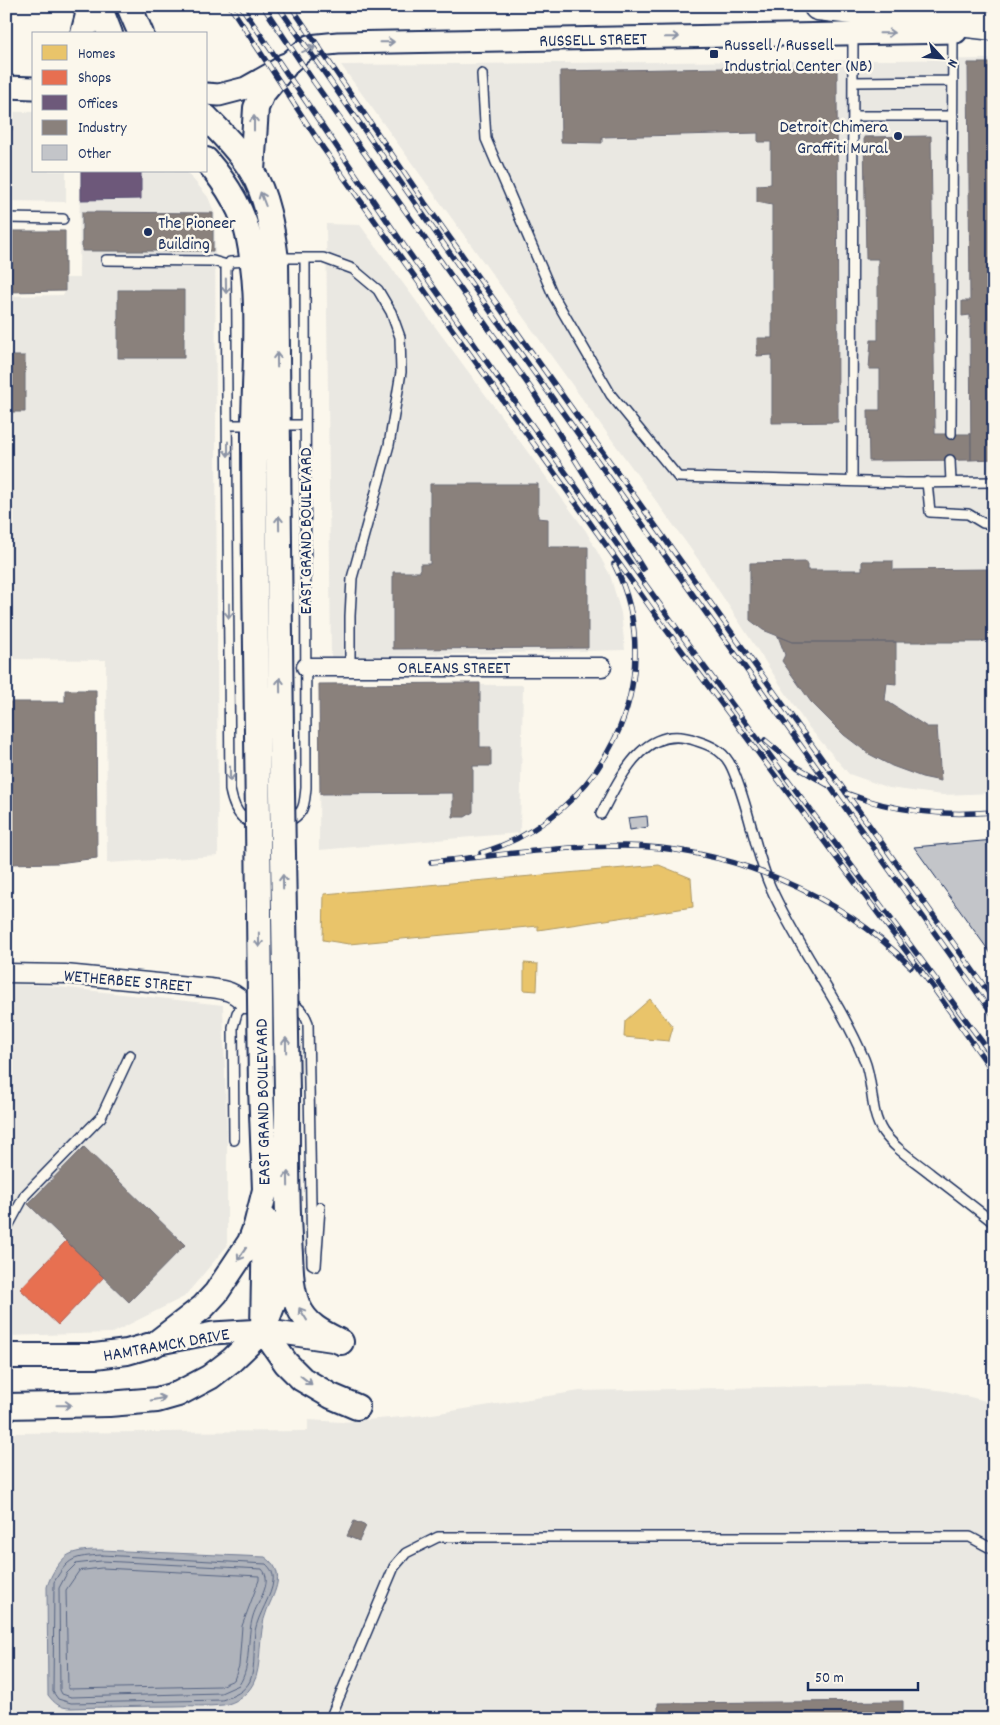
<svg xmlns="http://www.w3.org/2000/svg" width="1000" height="1725" font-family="Dekko,sans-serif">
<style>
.built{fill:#eae8e2}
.water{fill:#afb3bb;stroke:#747e96}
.homes{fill:#e9c46a;stroke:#ab9766}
.shops{fill:#e76f51;stroke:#aa5c55}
.offices{fill:#6d597a;stroke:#544c72}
.industry{fill:#8a817c;stroke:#696873}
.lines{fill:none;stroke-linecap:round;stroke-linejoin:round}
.shore{stroke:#566483;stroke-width:1}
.building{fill:#c3c5c9;stroke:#1b2f5e}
.service-casing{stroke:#1b2f5e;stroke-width:12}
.minor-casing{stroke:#1b2f5e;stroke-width:21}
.tertiary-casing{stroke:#1b2f5e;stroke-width:25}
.secondary-casing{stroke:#1b2f5e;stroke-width:28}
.motorway-casing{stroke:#1b2f5e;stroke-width:31}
.service{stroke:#fbf7ec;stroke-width:9}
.minor{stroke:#fbf7ec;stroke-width:18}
.tertiary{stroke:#fbf7ec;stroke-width:21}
.secondary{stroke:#fbf7ec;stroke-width:24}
.motorway{stroke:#fbf7ec;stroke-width:28}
.rail-casing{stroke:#1b2f5e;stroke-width:5.5}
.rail{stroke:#fbf7ec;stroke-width:4;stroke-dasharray:11;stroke-linecap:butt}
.secondary-bridge-casing{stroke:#1b2f5e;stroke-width:28;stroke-linecap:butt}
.secondary-bridge{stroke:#fbf7ec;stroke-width:24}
.oneway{stroke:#8b93a5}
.poi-dot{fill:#1b2f5e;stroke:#fbf7ec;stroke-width:2}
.labels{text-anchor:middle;stroke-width:5;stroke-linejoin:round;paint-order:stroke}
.street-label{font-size:18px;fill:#1b2f5e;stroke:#fbf7ec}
.poi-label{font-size:18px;fill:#1b2f5e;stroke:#fbf7ec;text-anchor:start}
</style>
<rect width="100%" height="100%" fill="#fbf7ec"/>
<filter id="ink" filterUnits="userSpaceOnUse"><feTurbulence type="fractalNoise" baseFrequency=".02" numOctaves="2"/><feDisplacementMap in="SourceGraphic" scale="10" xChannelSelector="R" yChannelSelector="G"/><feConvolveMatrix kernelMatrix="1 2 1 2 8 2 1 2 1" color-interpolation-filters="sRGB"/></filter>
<g filter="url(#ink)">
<path class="built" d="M994,59v734l-51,2 -54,-7 -40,-14 -43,-50 -108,-165 -357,-494z
M6,112h28v59h32v31l-60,-1z
M80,171h106l22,26 7,17 3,642 -111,7 -1,-203 -100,-1v-363l58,-1 1,-17h14z
M326,224l34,1 226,306 24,44 11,38 4,37 -294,7z
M320,684l203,1 -3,148 -201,17z
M6,984l34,1 183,20 4,138v103l-43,51 -72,36 -106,3z
M869,1385l37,1 40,5 48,12v316h-988v-286l302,-2v-11l34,2 84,-7 154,-24z"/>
<path class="water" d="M101,1550l164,7c22,15 10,34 2,53 -10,24 -4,57 -14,74 -6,11 -17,19 -30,21 -16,2 -33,0 -49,1 -34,0 -69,1 -103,2 -11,0 -16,-4 -23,-13l-1,-108c3,-11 14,-31 26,-34 9,-3 20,-3 28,-3z"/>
<path class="homes" d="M659,865l32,13 2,29 -155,23v-4l-189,18 -26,-4 1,-46z
M524,963l14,1 -1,27 -13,-1z
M650,999l23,28 -4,14 -45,-4 1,-16z"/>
<path class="shops" d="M66,1241l38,36 -46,48 -38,-36z"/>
<path class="offices" d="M81,171h60v28l-60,1z"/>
<path class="industry" d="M968,63h26v396l-23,1 -1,-145 -8,1v-15h8z
M837,66l1,356 -66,1v-68l-15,1v-18h15v-133l-15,-3v-17l14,-1v-42h-13v-9l-156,4v6l-41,-1 -1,-71z
M6,114h6v16h-3l-1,21h-2z
M931,136l4,298h36v26l-102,1 -1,-51h12v-41h-11l2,-29h7v-81h-12l-2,-122z
M82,212l131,1v38h-131z
M6,231h59v60l-59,1z
M118,290h66v68h-66z
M6,356h19v56h-19z
M430,484h108v34l10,1v28h40v101l-195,1v-77h27v-8h10z
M862,561h31v9l101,-1v70l-14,3h-187l-30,-12 -13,-10v-57l57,-1v8h55z
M778,636l15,6h103v42l-9,-1 -2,17 42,27h10l4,54 -19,-4 -30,-11 -23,-12 -25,-19 -33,-33 -29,-41 3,-6z
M480,683v64h11v19h-18v46l-8,5h-12v-24l-133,1 -1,-110z
M65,690h31l1,168 -39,5 -52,1v-162h59z
M84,1147l101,98 -56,57 -101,-98z
M354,1521l12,5 -7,15 -12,-5z
M903,1701v18h-245v-16z"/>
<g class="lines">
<path class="shore" d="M102,1555l164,9c5,5 8,9 7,17 -1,15 -15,33 -18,50 -2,16 1,35 -5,50 -6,11 -16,15 -28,19l-151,3 -13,-4 -5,-7 1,-110c15,-25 19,-25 48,-27z
M102,1561l160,8c12,13 -5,33 -9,47 -7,23 -1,50 -14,69l-18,8 -150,4 -9,-3 -2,-4 -1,-102 8,-15 9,-9z
M102,1568l157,8v4l-17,46 -3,40 -5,14 -14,6 -152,3 -2,-99 13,-19z"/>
</g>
<path class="building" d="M647,816l1,11 -18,3 -2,-12z
M994,840v118l-80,-111z"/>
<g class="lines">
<defs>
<path id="service" d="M482,74l4,65 67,156 58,100 67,82 227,6 89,-1
M853,82l100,-1
M853,116h100
M6,218l57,1
M305,258h18l30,11 25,21 13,22 9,25 1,35 -12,73 -37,133 -2,38v51
M106,260l107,1 14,4
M252,261l-22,1 -4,7 4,521c2,10 5,21 13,28 15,12 47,9 58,-7 4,-6 4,-15 5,-23l-1,-530h-28
M228,425h25
M278,425h26
M951,434l2,-402
M950,460l1,22
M852,481l1,-447
M927,482l3,30 38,2 15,9 11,1
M601,814c20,-38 44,-93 96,-73 16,5 28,11 35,27 17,38 22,80 38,118 27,61 69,113 94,173 10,23 5,52 19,73 12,17 32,29 48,42 21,16 42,32 63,49
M260,999c21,-3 41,3 48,24l4,241 4,2 4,-59
M234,1140l-1,-113 4,-14 10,-11
M6,1230l19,-35 76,-78 29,-62
M330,1719l64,-152 12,-14 32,-16h532l24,13"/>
<path id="minor" d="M306,667h296
M6,973l59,1 145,14c15,2 25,3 35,16"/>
<path id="tertiary" d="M6,87l28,1
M206,94l13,1 27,-7 39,-22 24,-20 29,-3 618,-11
M155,1344l58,-11 50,-3 73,11"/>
<path id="secondary" d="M99,6l11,28
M129,6l12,28
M83,34l5,-19 -2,-9
M206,117c16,17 33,33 45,53 16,25 21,59 25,89l5,475
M206,160c19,22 37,49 43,79 12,60 6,124 5,185 0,103 2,207 3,310
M252,171l4,-63 6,-14 23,-28
M287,1094c0,53 -1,107 3,160 1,17 1,36 8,52 9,20 25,27 43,36
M265,1219l-2,111 23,33 16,16 29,17 26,11
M6,1356h89l32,-4 28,-8 48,-37 13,-14 34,-51 6,-16 9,-36 -4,-102
M6,1406l103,-2 48,-4 21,-6 32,-17 22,-17 31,-30 18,-47 4,-19 3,-37"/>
<path id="motorway" d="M818,6l176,20"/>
</defs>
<use href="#service" class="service-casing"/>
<use href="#minor" class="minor-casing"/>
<use href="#tertiary" class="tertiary-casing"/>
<use href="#secondary" class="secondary-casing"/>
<use href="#motorway" class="motorway-casing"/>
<use href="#service" class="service"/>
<use href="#minor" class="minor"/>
<use href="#tertiary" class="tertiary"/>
<use href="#secondary" class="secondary"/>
<use href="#motorway" class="motorway"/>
<defs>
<path id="rail" d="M230,6l93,142 342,480 262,351 67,94
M241,6l166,244 296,415 291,393
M263,6l51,76 216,305 113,182
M278,6l215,309 501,701
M291,6l134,197 569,797
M765,740l32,27 31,18
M846,793c49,19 96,23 148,19
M481,853c120,-36 192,-171 133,-289
M431,862c64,-6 129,-16 193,-16 104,1 215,47 287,121"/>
</defs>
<use href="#rail" class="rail-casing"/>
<use href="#rail" class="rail"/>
<defs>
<path id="secondary-bridge" d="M257,734l4,354
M281,734l6,360"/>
</defs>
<use href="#secondary-bridge" class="secondary-bridge-casing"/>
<use href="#secondary-bridge" class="secondary-bridge"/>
</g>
<defs><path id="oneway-shaft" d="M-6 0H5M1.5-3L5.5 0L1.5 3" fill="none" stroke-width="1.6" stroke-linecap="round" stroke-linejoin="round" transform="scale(1.25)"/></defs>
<g class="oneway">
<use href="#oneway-shaft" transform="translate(887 33) rotate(-1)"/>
<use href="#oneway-shaft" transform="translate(672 37) rotate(-1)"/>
<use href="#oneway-shaft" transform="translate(387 42) rotate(-1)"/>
<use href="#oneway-shaft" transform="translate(309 49) rotate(-24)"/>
<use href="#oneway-shaft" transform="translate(254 123) rotate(-90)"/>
<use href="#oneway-shaft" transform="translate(263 199) rotate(-111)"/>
<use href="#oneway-shaft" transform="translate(226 286) rotate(89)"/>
<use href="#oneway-shaft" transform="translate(277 360) rotate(-91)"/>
<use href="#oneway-shaft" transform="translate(228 449) rotate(90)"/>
<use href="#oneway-shaft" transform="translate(279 523) rotate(-91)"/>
<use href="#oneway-shaft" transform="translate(229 611) rotate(90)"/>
<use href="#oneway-shaft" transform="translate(280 685) rotate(-91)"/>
<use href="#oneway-shaft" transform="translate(230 774) rotate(90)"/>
<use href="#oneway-shaft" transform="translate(283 882) rotate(-91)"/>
<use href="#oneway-shaft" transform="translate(259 940) rotate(89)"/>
<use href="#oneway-shaft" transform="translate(286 1045) rotate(-91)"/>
<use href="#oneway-shaft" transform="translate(288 1179) rotate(-91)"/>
<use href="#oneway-shaft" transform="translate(242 1254) rotate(124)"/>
<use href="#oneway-shaft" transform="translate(303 1314) rotate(-122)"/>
<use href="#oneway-shaft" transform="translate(306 1380) rotate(38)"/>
<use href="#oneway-shaft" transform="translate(158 1399) rotate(-12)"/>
<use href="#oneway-shaft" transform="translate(64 1405) rotate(-1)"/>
</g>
</g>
<g class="poi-dot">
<rect x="709" y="49" width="10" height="10" rx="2.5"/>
<circle cx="898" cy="136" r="5"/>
<circle cx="148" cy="232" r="5"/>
</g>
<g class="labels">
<g class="street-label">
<text transform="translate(593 39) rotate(-1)" y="6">RUSSELL STREET</text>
<text transform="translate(305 531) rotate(-90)" y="6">EAST GRAND BOULEVARD</text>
<text x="454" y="673">ORLEANS STREET</text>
<text transform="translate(128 980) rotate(5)" y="6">WETHERBEE STREET</text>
<text transform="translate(262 1102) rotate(-91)" y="6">EAST GRAND BOULEVARD</text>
<text transform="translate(166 1344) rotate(-10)" y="6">HAMTRAMCK DRIVE</text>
</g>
<g class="poi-label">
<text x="724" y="50">Russell / Russell<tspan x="724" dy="21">Industrial Center (NB)</tspan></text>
<text x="888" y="132" text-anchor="end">Detroit Chimera<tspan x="888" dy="21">Graffiti Mural</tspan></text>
<text x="158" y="228">The Pioneer<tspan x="158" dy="21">Building</tspan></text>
</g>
</g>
<rect width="1000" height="1725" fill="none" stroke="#fbf7ec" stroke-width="25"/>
<rect x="12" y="12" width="975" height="1700" fill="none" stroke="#1b2f5e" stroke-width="2" filter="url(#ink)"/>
<rect x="32" y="32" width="175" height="140" fill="#fbf7ec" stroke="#a1a7b3"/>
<rect x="42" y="45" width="25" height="15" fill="#e9c46a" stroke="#a1a7b3"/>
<text x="78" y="58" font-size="15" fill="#1b2f5e">Homes</text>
<rect x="42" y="70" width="25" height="15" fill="#e76f51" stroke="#a1a7b3"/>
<text x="78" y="82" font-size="15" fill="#1b2f5e">Shops</text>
<rect x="42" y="95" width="25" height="15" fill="#6d597a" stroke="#a1a7b3"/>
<text x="78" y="108" font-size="15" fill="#1b2f5e">Offices</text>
<rect x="42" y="120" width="25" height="15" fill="#8a817c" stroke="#a1a7b3"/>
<text x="78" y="132" font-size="15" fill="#1b2f5e">Industry</text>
<rect x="42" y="145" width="25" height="15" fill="#c3c5c9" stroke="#a1a7b3"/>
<text x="78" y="158" font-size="15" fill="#1b2f5e">Other</text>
<g transform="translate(942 58) rotate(116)" stroke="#fbf7ec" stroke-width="4" paint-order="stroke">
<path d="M0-4L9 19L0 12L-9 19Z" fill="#1b2f5e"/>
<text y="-8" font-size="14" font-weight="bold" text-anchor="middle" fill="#1b2f5e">N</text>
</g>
<path d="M808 1682v8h110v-8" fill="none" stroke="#1b2f5e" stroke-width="2.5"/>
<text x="815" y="1682" font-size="15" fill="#1b2f5e" stroke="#fbf7ec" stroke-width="4" paint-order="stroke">50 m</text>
</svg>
